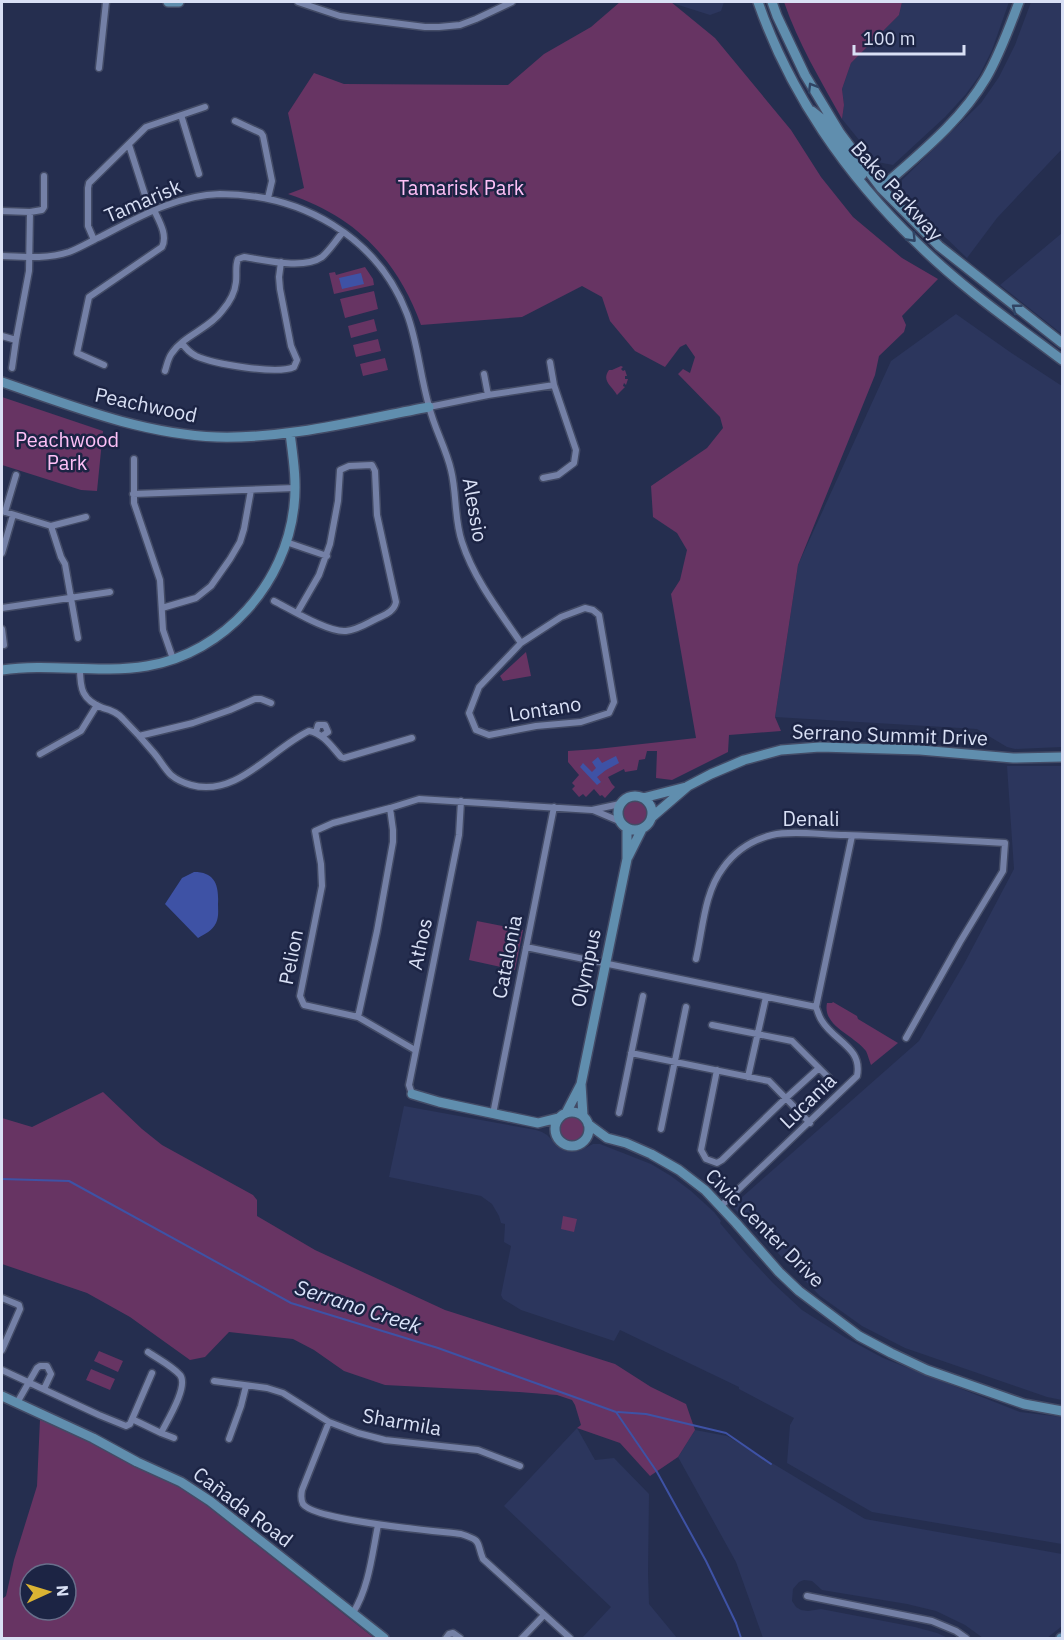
<svg xmlns="http://www.w3.org/2000/svg" width="1064" height="1640" font-family="'IBM Plex Sans',sans-serif">
<style>
.built{fill:#2c365d}
.green{fill:#673463;fill-rule:evenodd}
.water{fill:#3e52a5}
.lines{fill:none;stroke-linecap:round;stroke-linejoin:round}
.stream{stroke:#3e52a5;stroke-width:2}
.street-casing{stroke:#434b66;stroke-width:9}
.secondary-casing{stroke:#434b66;stroke-width:12}
.street{stroke:#7480a6;stroke-width:6}
.secondary{stroke:#608eae;stroke-width:9}
.oneway{stroke:#304464}
.labels{text-anchor:middle;stroke-width:5;stroke-linejoin:round;paint-order:stroke}
.park-label{font-size:20px;fill:#fec1f7;stroke:#1c2444}
.street-label{font-size:20px;fill:#d9e0f5;stroke:#1c2444}
.water-label{font-size:21px;font-style:italic;fill:#dbe4fb;stroke:#1c2444}
</style>
<rect width="100%" height="100%" fill="#252e4f"/>
<path class="built" d="M669,2h55l-3,9 -11,4z
M902,2h107l-17,48 -13,26 -13,18 -21,23 -52,48 -16,-3 -35,-43 2,-14 -2,-16 9,-26 48,-48z
M1031,2h31v147l-65,69 -30,40 -65,-62v-16l79,-77 18,-26 16,-32z
M1062,233v101l-62,-49z
M956,314l54,38 52,34v361l-47,2 -8,-2 -30,-18 -202,-12 23,-152 93,-204z
M1007,766h55v634l-15,-3 -142,-49 -43,-22 -42,-30 -88,-90 187,-165 45,-77 50,-95z
M404,1106l132,24 6,2 5,3 14,14 12,2h6l14,-7h7l51,20 20,12 20,15 23,21 7,9 -1,2 26,31 27,29 29,27 44,28 37,20 137,54 42,5v127l-190,-32 -85,-49 3,-38 4,-7 -55,-29v-2l-119,-57 -6,11 -93,-31 -18,-11 -2,-4 10,-49 -7,-4 1,-18 -4,-1 -2,-7 -7,-12 -11,-8 -92,-19z
M577,1428l18,32 19,-2 35,36 -1,79 1,31 28,34h-95l29,-31 -107,-101z
M695,1430l32,6 138,83 197,35v72l-15,12h-64l-18,-13 -29,-14 -29,-7 -85,-14 -10,-9 -8,-1 -5,2 -6,7 -1,12 4,6 5,3 7,1 13,-2 94,18 22,6 11,5h-185l-27,-76 -58,-105z"/>
<path class="green" d="M620,2h51l44,36 76,92 30,47 32,40 49,41 36,21 -36,37 4,9 -2,7 -25,24 -4,19 -77,190 -23,152 6,14 -52,4 -1,17 -56,28 -16,-2 1,-27h-10l-2,8 -6,1 -2,10 -12,2 -1,-3 -16,8 4,7 3,3 -10,11 -3,-3 -2,1 -6,-7 -8,8 -3,-3 -4,3 -7,-8 3,-3 -3,-3 7,-8 -11,-13v-11l29,-2 99,-11 -25,-144 9,-14 7,-30 -10,-17 -24,-16 -2,-31 56,-38 16,-20 -3,-11 -42,-43 5,-5 7,4 5,-16 -9,-13 -6,3 -15,20 -30,-16 -25,-30 -8,-24 -20,-11 -60,31 -101,8c-24,-66 -66,-109 -133,-131l16,-6 -16,-75 26,-40 30,11 164,1 36,-31 47,-27z
M784,2h118l-3,13 -48,48 -9,26 2,16 -2,14c-21,-38 -44,-76 -58,-117z
M365,267l8,12 1,6 -40,9 -5,-21 6,-1 1,3z
M374,291l4,18 -33,9 -5,-19z
M374,319l3,12 -26,7 -3,-12z
M378,339l3,12 -25,6 -3,-12z
M385,358l3,12 -25,6 -3,-12z
M621,366l2,1 -2,2 2,2 2,-1 2,6h-2v3h3l-2,6 -2,-2 -1,3 2,1 -8,8c-5,-9 -16,-14 -8,-25h3z
M2,397l101,34 -6,60 -16,-1 -79,-25z
M526,652l5,24 -28,5 -3,-5z
M623 813a12 12 0 1 1 24 0a12 12 0 1 1-24 0Z
M477,921l46,9 -8,40 -46,-10z
M833,1002l24,14 1,3 40,24 -27,22c-2,-5 -3,-10 -5,-14 -12,-16 -44,-25 -39,-48h5z
M103,1092l39,37 20,16 91,50 4,5v16l58,34 130,60 170,54 36,23 35,17 9,26 -17,27 -28,19 -30,-33 -43,-15 4,-3 -6,-20 -3,-5 -15,-5 -38,-3 -134,-7 -41,-14 -30,-21 -21,-11 -64,-7 -24,25 -15,3 -60,-43 -43,-24 -85,-29v-146l30,9z
M560 1129a12 12 0 1 1 24 0a12 12 0 1 1-24 0Z
M563,1216l14,3 -3,13 -13,-3z
M99,1351l24,10 -5,11 -24,-11z
M91,1369l24,10 -5,11 -24,-10z
M40,1419l59,26 30,18 56,27 18,12 171,136h-372v-39l4,-3 8,-36 23,-74zM30,1574h36v36h-36z"/>
<path class="water" d="M361,273l3,11 -22,5 -3,-11z
M616,756l3,7 -13,7 -9,7 4,5 -4,3 -17,-18 3,-4 9,9 4,-4 -4,-6 6,-5 4,6z
M194,872c21,0 25,13 24,32 0,6 1,13 -2,19 -4,8 -10,10 -18,15l-33,-34 17,-26z"/>
<g class="lines">
<path class="stream" d="M2,1179l67,2 222,122 147,45 178,64 41,60 49,89 30,62 5,15
M618,1412l28,2 80,19 45,31"/>
<defs>
<path id="street" d="M298,2l42,14 14,2 71,9h14l21,-2 16,-6 36,-17
M99,68l7,-66
M181,115l18,59
M235,121l26,12 2,3 9,45 -4,17
M129,145l16,50
M2,211l28,1 12,-2 2,-3v-31
M94,240l-6,-14v-38l1,-5 57,-56 59,-20
M2,256c22,1 46,3 67,-4 11,-4 22,-11 33,-16 37,-19 75,-41 118,-42 81,0 157,42 187,120 11,29 13,62 22,92 5,22 17,42 22,64 6,24 3,49 11,72 12,37 37,69 59,101
M2,336l14,4
M182,343c4,6 8,10 14,13 18,8 81,19 98,11l3,-7 -6,-14 -11,-57 -1,-12 2,-15
M104,365l-27,-12 12,-56 73,-50c6,-12 -3,-26 -8,-37
M12,368l4,-28 13,-69 1,-59
M165,371c2,-6 3,-13 7,-18 11,-17 38,-25 50,-42 7,-8 13,-19 14,-29 1,-8 -1,-16 2,-23l6,-2c21,3 59,13 78,0 8,-7 14,-17 21,-25
M484,374l4,21
M429,407l59,-12 66,-10
M134,459v44l26,77 3,50 10,29
M543,478l15,-3 16,-12 2,-13 -22,-65 -4,-23
M133,494l162,-6
M2,511l49,15 35,-9
M5,512l11,-37
M51,526l10,31 4,7 13,74
M286,542l41,14
M2,553l11,-38
M274,601c16,8 55,32 72,30 11,-1 20,-7 30,-12 8,-4 18,-7 20,-17l-19,-87 -2,-44 -3,-6 -23,1 -9,4 -2,31 -8,43 -11,31 -22,38
M2,608l108,-16
M162,608l34,-10 15,-12 19,-27 10,-17 4,-13 7,-39
M585,608l8,2 6,5 15,87 -5,11 -28,9 -45,4 -47,9 -13,-5 -7,-17 10,-26 42,-44 40,-26z
M2,629l2,16
M80,668c0,21 2,32 23,40 8,2 15,5 20,11 11,11 21,22 31,34 6,7 10,15 17,22 6,5 13,8 20,10 46,13 80,-36 118,-54 14,2 23,16 32,26l3,1 68,-20
M316,732l2,-7h7l3,7 -6,4
M139,736l54,-13 37,-13 25,-11h6l10,4
M40,754l41,-23 16,-26
M593,810l26,11
M526,947l290,60
M696,959c7,-30 8,-66 27,-91 12,-17 29,-28 49,-33 20,-5 52,0 73,0 53,2 107,5 160,8l-2,28 -43,71 -54,96
M816,1007l36,-171
M358,1017l19,-86 16,-89v-12l-3,-22
M712,1025l80,16 37,37
M415,1050l-57,-33 -54,-12 -4,-9 22,-110 -1,-22 -6,-33 18,-8 57,-15 29,-9 173,11 28,-6
M631,1053l138,28 41,42
M717,1070l-16,80 5,9 11,4 5,-3 64,-62 33,-30
M748,1077l18,-80
M412,1094l-3,-9 50,-250 2,-34
M619,1113l24,-117
M493,1114l61,-307
M661,1129l25,-122
M721,1206l136,-130c6,-28 -23,-35 -35,-55 -3,-4 -4,-9 -6,-14
M2,1298l17,7 1,4 -18,41
M2,1370l97,45 27,11 4,-2 22,-51
M214,1381l53,7 16,5 46,29 29,11 27,7 93,10 42,16
M17,1403l20,-35 3,-2h7l4,8 -7,15
M132,1419l29,14c6,-12 28,-47 19,-58 -8,-9 -22,-16 -32,-23
M329,1422l-27,68c-1,5 -1,10 1,14 12,17 133,27 158,30 22,7 15,8 22,25l87,79
M161,1433l13,5
M229,1439l12,-33 5,-20
M807,1596l125,25 24,10 10,7
M353,1613c16,-26 19,-58 25,-88
M446,1638l3,-4 4,-1 7,5
M522,1638l22,-23"/>
<path id="secondary" d="M168,2h11
M758,2c32,92 89,174 159,241 44,44 96,80 145,117
M772,2l5,14 28,59 35,58 41,55 58,58 123,97
M812,111l10,8 21,31 19,25
M881,188c38,-34 79,-66 105,-110 14,-24 23,-50 33,-76
M2,382c70,24 140,52 215,55 71,2 142,-17 212,-30
M2,670c48,-7 97,4 145,-4 78,-13 139,-83 147,-160 3,-25 -1,-49 -4,-73
M618 813a17 17 0 1 1 34 0a17 17 0 1 1-34 0Z
M643,798l43,-11
M652,817l36,-31 23,-12 33,-14 37,-10 39,-3 100,3 93,8 49,-1
M628,857l14,-28
M412,1094l27,8 99,21 20,-5
M555 1129a17 17 0 1 1 34 0a17 17 0 1 1-34 0Z
M566,1113l15,-29
M583,1116l-2,-32 46,-225v-30
M588,1124l19,14 19,5 25,11 28,16 26,20 31,33 43,49 20,19 60,45 32,17 36,17 97,34 38,7
M2,1396l91,42 44,24 44,20 29,19 174,137
M1061,1638h1"/>
</defs>
<use href="#street" class="street-casing"/>
<use href="#secondary" class="secondary-casing"/>
<use href="#street" class="street"/>
<use href="#secondary" class="secondary"/>
</g>
<defs><path id="oneway-chevron" d="M-2-3.5L2.5 0L-2 3.5" fill="none" stroke-width="1.6" stroke-linecap="round" stroke-linejoin="round" transform="scale(1.5)"/></defs>
<g class="oneway">
<use href="#oneway-chevron" transform="translate(812 87) rotate(-121)"/>
<use href="#oneway-chevron" transform="translate(912 238) rotate(46)"/>
<use href="#oneway-chevron" transform="translate(1016 308) rotate(-142)"/>
</g>
<g class="labels">
<g class="park-label">
<text x="461" y="195">Tamarisk Park</text>
<text x="67" y="447">Peachwood<tspan x="67" dy="23">Park</tspan></text>
</g>
<g class="street-label">
<text transform="translate(897 191) rotate(48)" y="7">Bake Parkway</text>
<text transform="translate(143 201) rotate(-23)" y="7">Tamarisk</text>
<text transform="translate(146 405) rotate(12)" y="7">Peachwood</text>
<text transform="translate(475 510) rotate(80)" y="7">Alessio</text>
<text transform="translate(545 709) rotate(-9)" y="7">Lontano</text>
<text transform="translate(890 735) rotate(2)" y="7">Serrano Summit Drive</text>
<text x="811" y="826">Denali</text>
<text transform="translate(420 944) rotate(-78)" y="7">Athos</text>
<text transform="translate(291 957) rotate(-79)" y="7">Pelion</text>
<text transform="translate(507 957) rotate(-79)" y="7">Catalonia</text>
<text transform="translate(586 968) rotate(-78)" y="7">Olympus</text>
<text transform="translate(808 1101) rotate(-44)" y="7">Lucania</text>
<text transform="translate(765 1228) rotate(45)" y="7">Civic Center Drive</text>
<text transform="translate(402 1422) rotate(10)" y="7">Sharmila</text>
<text transform="translate(243 1507) rotate(37)" y="7">Cañada Road</text>
</g>
<g class="water-label">
<text transform="translate(358 1307) rotate(18)" y="7">Serrano Creek</text>
</g>
</g>
<rect width="1064" height="1640" fill="none" stroke="#d9e0f5" stroke-width="6"/>
<g transform="translate(48 1592) rotate(86)"><circle r="28" fill="#1c2444" stroke="#686f8b" stroke-width="1.5"/>
<path d="M0-4.5L10 22L0 15L-10 22Z" fill="#dbb333"/>
<text y="-9" font-size="16" font-weight="bold" text-anchor="middle" fill="#d9e0f5">N</text>
</g>
<path d="M854 45v9h110v-9" fill="none" stroke="#d9e0f5" stroke-width="3"/>
<text x="863" y="45" font-size="18" fill="#d9e0f5" stroke="#1c2444" stroke-width="4.5" paint-order="stroke">100 m</text>
</svg>
